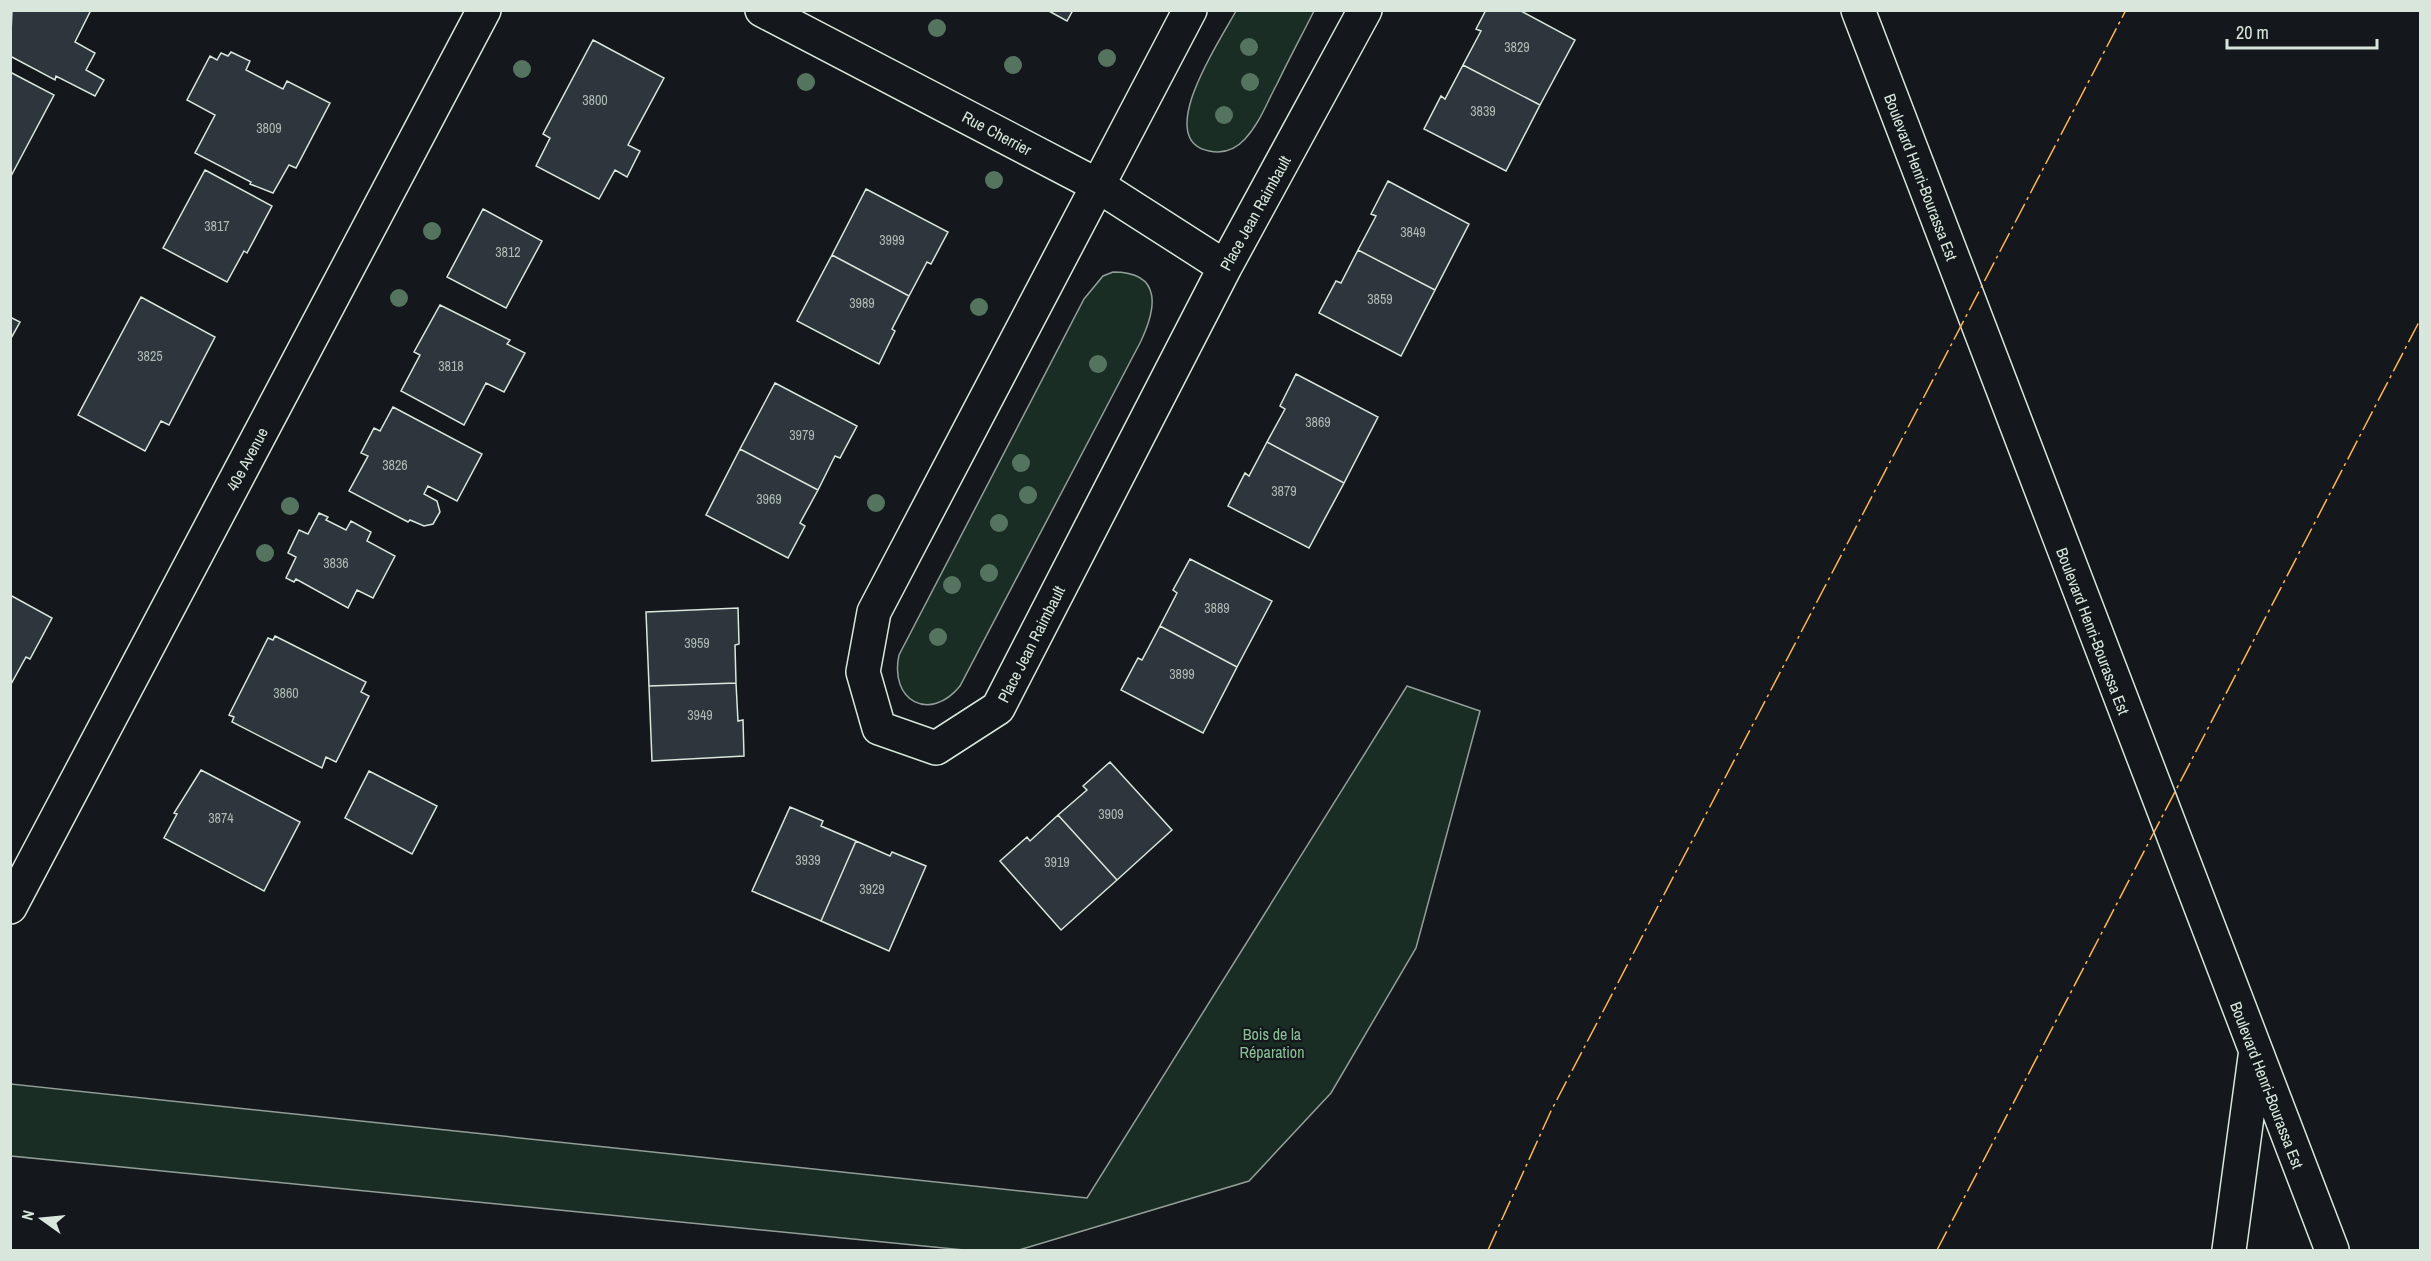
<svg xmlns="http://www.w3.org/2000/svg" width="2431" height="1261" font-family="'Archivo Narrow',sans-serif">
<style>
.green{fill:#1a2d24;stroke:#939e99;stroke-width:1.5}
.building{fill:#2c363c;stroke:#d8e6dc;stroke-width:1.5}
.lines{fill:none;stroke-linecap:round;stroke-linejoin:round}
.minor-casing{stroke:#d8e6dc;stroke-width:36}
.major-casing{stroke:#d8e6dc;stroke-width:36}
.minor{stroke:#14181c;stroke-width:33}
.major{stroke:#14181c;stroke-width:33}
.power{stroke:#ffb74d;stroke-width:1.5;stroke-dasharray:21 4.5 3 4.5;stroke-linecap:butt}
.tree{fill:#55745f}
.labels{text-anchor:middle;stroke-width:4.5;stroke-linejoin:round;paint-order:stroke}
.number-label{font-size:14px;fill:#adbab4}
.street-label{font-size:16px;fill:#d8e6dc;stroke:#14181c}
.park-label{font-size:16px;fill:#8ac095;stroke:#14181c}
</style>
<rect width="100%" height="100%" fill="#14181c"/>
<path class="green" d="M1236,11h78c-12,24 -25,48 -37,73 -10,18 -17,39 -32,55 -10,11 -22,15 -36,12 -57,-11 13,-114 27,-140z
M1113,272c51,0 43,38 27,71l-180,343c-30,37 -71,15 -61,-31l185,-356 19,-23z
M1407,686l73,25 -64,237 -85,145 -82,88 -230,69h-55l-953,-94v-72l1076,114z"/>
<path class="building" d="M12,10h79l-16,32 20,11 -9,17 18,10 -9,16 -39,-20 -1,4 -45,-24z
M1047,10h26l-6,11z
M1486,10h33l56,30 -35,65 -77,-40 18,-34 -5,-2z
M593,40l71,38 -36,67 12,6 -13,26 -12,-7 -16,29 -63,-33 14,-28 -7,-4z
M231,52l19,9 -4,9 37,19 4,-8 43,22 -34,65 -7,-3 -16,28 -23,-9 1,-2 -56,-29 20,-38 -28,-15 23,-44 7,4 4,-7 7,3z
M1463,65l77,40 -34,66 -82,-42 17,-33 4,3z
M10,72l44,23 -44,83z
M205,170l67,36 -25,47 -3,-2 -17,31 -64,-34z
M1388,181l81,43 -34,66 -77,-40 18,-34 -5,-2z
M866,189l82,43 -17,32 -4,-2 -18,34 -77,-41z
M483,209l59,32 -36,67 -59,-31z
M1358,250l77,40 -34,66 -82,-43 17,-32 5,2z
M832,255l77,41 -17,33 3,2 -16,33 -82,-43z
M141,297l74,40 -46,88 -8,-4 -16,30 -67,-36z
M440,305l70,35 -3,4 18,9 -21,39 -18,-9 -22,42 -63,-34 19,-36 -6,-3z
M10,317l10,5 -10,18z
M1296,374l82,43 -34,66 -77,-41 18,-33 -5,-3z
M775,383l82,43 -17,32 -5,-2 -17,34 -78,-41z
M393,407l89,47 -25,47 -29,-15 -4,8 13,7 3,11 -7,12 -9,2 -14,-6 -2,2 -59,-31 19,-35 -7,-3 13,-25 6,3z
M1267,442l77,41 -35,65 -81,-42 17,-33 4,3z
M740,449l78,41 -18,33 5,3 -17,32 -82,-43z
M319,513l9,4 -2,3 20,10 5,-9 20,11 -4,9 28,15 -22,42 -16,-8 -9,18 -52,-29 -2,3 -8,-4 10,-21 -8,-4 11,-23 9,4z
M1190,559l82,42 -35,66 -77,-41 17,-33 -4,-3z
M10,595l42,23 -22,41 -4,-2 -16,29z
M738,608l1,36 -4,1 1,38 -87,3 -3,-74z
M1160,626l77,41 -34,66 -82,-43 17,-32 4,2z
M275,636l91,46 -5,10 8,4 -33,66 -10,-5 -4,11 -90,-46 2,-5 -5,-2 39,-77 5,2z
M736,683l2,38 5,-1 1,36 -92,5 -3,-75z
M1110,762l62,68 -55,50 -59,-65 29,-25 -4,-4z
M201,770l99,52 -36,69 -100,-53 13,-24 -3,-1z
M369,771l68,35 -25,48 -67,-36z
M790,807l33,14 -2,5 35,15 -35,80 -69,-30z
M1058,815l59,65 -56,50 -61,-69 27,-24 3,4z
M856,841l34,15 2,-4 34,14 -37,85 -68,-30z"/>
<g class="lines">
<defs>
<path id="minor" d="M762,10l335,175 128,82
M1190,10l-316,602 -11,60 16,56 57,20 62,-40 227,-441 140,-257
M10,907l474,-897"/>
<path id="major" d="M1858,10l474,1240
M2229,1250l26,-193"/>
</defs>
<use href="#minor" class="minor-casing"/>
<use href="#major" class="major-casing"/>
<use href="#minor" class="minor"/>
<use href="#major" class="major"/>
<path class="power" d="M1488,1250l63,-139 575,-1101
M1937,1250l483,-930"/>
</g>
<g class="tree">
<circle cx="937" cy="28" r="9"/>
<circle cx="1249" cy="47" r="9"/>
<circle cx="1107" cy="58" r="9"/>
<circle cx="1013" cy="65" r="9"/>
<circle cx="522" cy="69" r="9"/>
<circle cx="806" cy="82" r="9"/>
<circle cx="1250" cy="82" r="9"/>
<circle cx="1224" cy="115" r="9"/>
<circle cx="994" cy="180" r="9"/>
<circle cx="432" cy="231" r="9"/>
<circle cx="399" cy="298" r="9"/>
<circle cx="979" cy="307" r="9"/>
<circle cx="1098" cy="364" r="9"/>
<circle cx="1021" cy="463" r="9"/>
<circle cx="1028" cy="495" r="9"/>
<circle cx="876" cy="503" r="9"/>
<circle cx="290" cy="506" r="9"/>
<circle cx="999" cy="523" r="9"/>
<circle cx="265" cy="553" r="9"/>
<circle cx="989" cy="573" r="9"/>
<circle cx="952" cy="585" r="9"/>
<circle cx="938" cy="637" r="9"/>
</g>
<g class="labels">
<g class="number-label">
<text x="1517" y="52">3829</text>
<text x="595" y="105">3800</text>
<text x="1483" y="116">3839</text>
<text x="269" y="133">3809</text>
<text x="217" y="231">3817</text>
<text x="1413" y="237">3849</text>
<text x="892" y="245">3999</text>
<text x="508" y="257">3812</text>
<text x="1380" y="304">3859</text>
<text x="862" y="308">3989</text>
<text x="150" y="361">3825</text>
<text x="451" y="371">3818</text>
<text x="1318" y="427">3869</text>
<text x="802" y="440">3979</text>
<text x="395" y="470">3826</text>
<text x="1284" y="496">3879</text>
<text x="769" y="504">3969</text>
<text x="336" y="568">3836</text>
<text x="1217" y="613">3889</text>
<text x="697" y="648">3959</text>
<text x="1182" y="679">3899</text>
<text x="286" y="698">3860</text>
<text x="700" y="720">3949</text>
<text x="1111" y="819">3909</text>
<text x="221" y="823">3874</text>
<text x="808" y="865">3939</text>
<text x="1057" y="867">3919</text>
<text x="872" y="894">3929</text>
</g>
<g class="street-label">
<text transform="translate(997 133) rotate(28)" y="6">Rue Cherrier</text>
<text transform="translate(1921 177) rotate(69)" y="6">Boulevard Henri-Bourassa Est</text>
<text transform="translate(1255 213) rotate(-61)" y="6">Place Jean Raimbault</text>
<text transform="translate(247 459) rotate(-62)" y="6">40e Avenue</text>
<text transform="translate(2093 631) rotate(69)" y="6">Boulevard Henri-Bourassa Est</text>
<text transform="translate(1031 644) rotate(-63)" y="6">Place Jean Raimbault</text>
<text transform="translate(2267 1085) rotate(69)" y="6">Boulevard Henri-Bourassa Est</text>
</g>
<g class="park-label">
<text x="1272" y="1040">Bois de la<tspan x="1272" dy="18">Réparation</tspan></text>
</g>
</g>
<rect width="2431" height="1261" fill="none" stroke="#d8e6dc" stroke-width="24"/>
<g transform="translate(42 1219) rotate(285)" stroke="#14181c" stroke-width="4.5" paint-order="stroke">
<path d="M0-4.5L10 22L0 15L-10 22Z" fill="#d8e6dc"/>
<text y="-9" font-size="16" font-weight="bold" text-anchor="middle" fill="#d8e6dc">N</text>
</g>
<path d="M2227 39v9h150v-9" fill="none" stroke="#d8e6dc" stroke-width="3"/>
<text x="2236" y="39" font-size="18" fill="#d8e6dc" stroke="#14181c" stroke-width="4.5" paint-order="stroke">20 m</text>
</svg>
